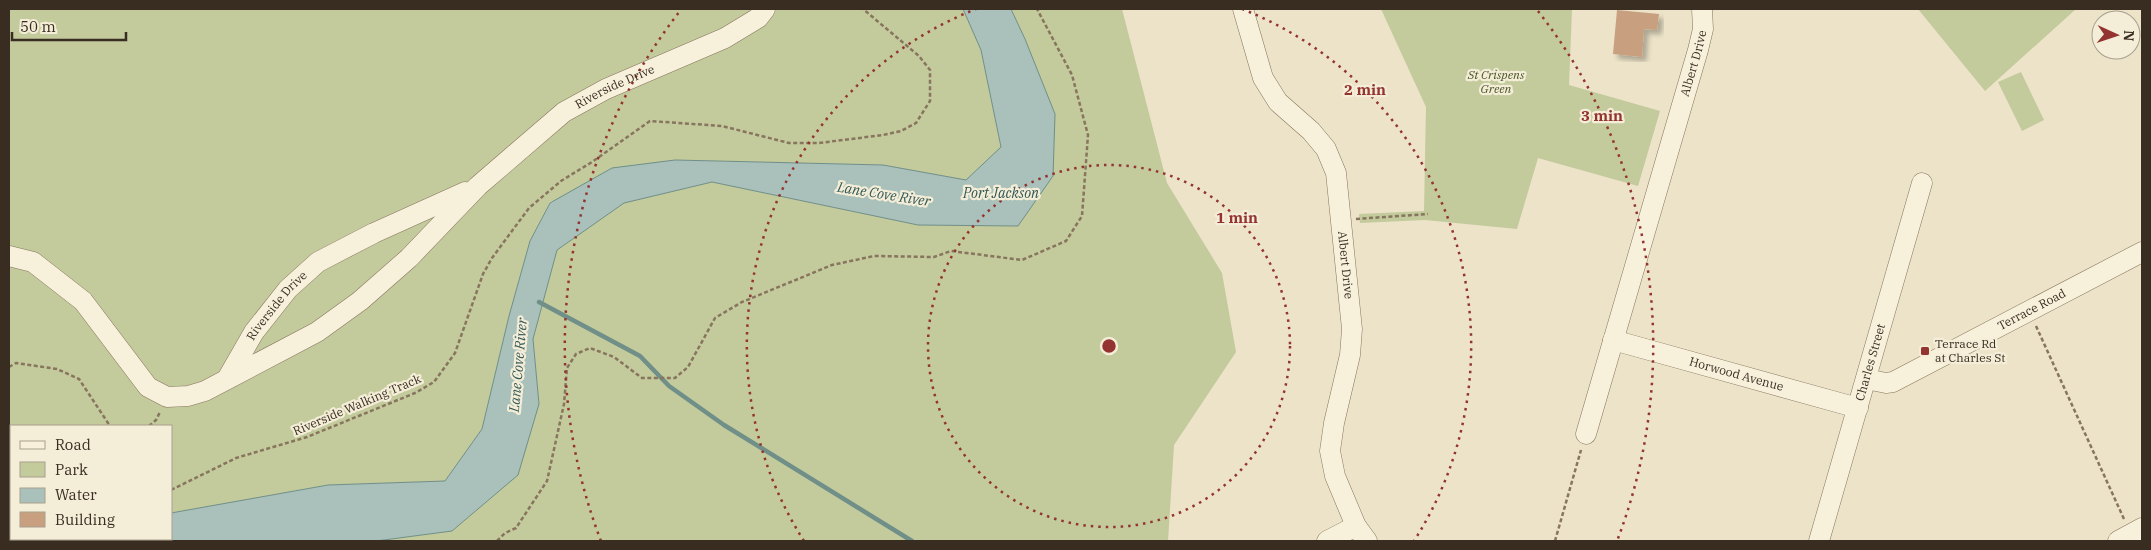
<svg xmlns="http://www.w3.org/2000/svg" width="2151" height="550" font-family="'IBM Plex Serif',serif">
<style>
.green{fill:#c3ca9c}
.water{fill:#a9c1ba;stroke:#6f8f88}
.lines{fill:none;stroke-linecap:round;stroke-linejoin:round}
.stream{stroke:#6f8f88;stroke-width:4.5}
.building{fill:#c8a080;filter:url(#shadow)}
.minor-casing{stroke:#87755e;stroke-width:21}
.path{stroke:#87755e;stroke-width:2.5;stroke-dasharray:4 2.5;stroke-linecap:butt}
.minor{stroke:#f7f0db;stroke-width:20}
.ring{fill:none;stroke:#933431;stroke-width:2.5;stroke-dasharray:2.5 5}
.poi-dot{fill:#933431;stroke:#f4edd7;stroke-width:2}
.labels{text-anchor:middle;stroke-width:4.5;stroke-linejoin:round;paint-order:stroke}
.street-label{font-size:12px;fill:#392d21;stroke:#f4edd7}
.park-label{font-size:12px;font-style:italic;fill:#475428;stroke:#f4edd7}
.poi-label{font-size:12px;fill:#392d21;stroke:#f4edd7;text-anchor:start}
.water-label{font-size:14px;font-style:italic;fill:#315756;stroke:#f4edd7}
.centre{fill:#933431;stroke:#f4edd7;stroke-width:2.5}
.ring-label{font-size:15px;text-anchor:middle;font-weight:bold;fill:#933431;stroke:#f4edd7;stroke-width:4.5;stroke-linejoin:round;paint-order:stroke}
</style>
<defs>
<filter id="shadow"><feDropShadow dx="4.5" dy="4.5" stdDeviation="2.5" flood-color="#0004"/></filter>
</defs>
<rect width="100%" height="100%" fill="#ece3c8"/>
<path class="green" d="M9,9h954l18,41 20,98 -35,32 -83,-15 -208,-5 -125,42 -20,39 -21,75 -27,113 -37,52 -117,4 -157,28v-87h-160v87h-2z
M1011,9h111l45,174 55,90 14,79 -62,93 -6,96h-792l76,-10 87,-127 -6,-65 24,-89 66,-47 89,-21 206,43 100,1 7,-187z
M1381,9h191l-3,76 91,26 -22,75 -100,-28 -21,71 -92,-9 -65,3 -1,-9 65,-3 2,-104z
M1918,9h158l-91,82z
M2021,72l23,48 -22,11 -24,-49z"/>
<path class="water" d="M963,9h48l14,30 30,75 -2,62 -35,50 -100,-1 -206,-43 -88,21 -67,47 -24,89 6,65 -21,71 -66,56 -76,10h-367v-28h2v26h160v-26l157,-28 117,-4 37,-52 27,-113 21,-75 20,-38 62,-35 63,-8 208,5 83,15 35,-33 -20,-97z"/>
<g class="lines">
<path class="stream" d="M539,302l101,54 29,30 55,39 188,116"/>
</g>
<path class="building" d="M1617,10l42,4 -2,16 -13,-1 -2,28 -29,-3z"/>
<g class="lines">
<defs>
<g id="minor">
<path id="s1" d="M1243,9l20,69 15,24 33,29 15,18 10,24 16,156 -2,26 -16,68 -4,28 5,25 21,50 11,15"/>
<path id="s2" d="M9,256l24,6 50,39 65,86 19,10 21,-1 17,-5 112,-59 43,-31 49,-43 69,-72 86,-74 42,-23 119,-51 33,-20 7,-9"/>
<path id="s3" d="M1613,340l245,68"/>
<path id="s4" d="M227,379l27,-47 34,-43 30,-27 56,-29 91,-41"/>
<path id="s5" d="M1866,379l20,4 7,-1 249,-130"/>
<path id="s6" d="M1586,434l112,-384 5,-21 -1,-20"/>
<path d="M1327,541l29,-15"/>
<path id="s7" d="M1819,541l103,-358"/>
<path d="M2118,541l24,-13"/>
</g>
</defs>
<use href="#minor" class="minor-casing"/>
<path class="path" d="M1356,219l72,-5
M2036,326l88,193
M9,367l7,-4 41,6 22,10 31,47
M149,426l7,-6 4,-8
M9,475l2,1
M171,490l65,-32 71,-21 108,-44 19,-11 21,-29 28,-79 9,-16 37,-50 32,-27 31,-19 58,-41 72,5 67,17h30l64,-8 18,-4 15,-8 14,-22v-31l-11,-14 -56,-47
M497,541l8,-8 11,-5 31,-47 17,-77 3,-36 9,-14 14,-6 24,9 28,21h33l13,-11 27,-49 27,-16 90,-37 42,-9 60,1 17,-6 71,9 44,-19 16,-25 6,-81 -16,-60 -35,-66
M1555,541l26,-91"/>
<use href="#minor" class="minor"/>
</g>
<g class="ring">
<circle cx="1109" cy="346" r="181"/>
<path d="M804 541A362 362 0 0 1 976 9M1242 9A362 362 0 0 1 1414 541"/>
<path d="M601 541A544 544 0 0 1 680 11M1538 11A544 544 0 0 1 1617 541"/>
</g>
<rect class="poi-dot" x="1920" y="346" width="10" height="10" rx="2.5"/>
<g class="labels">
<g class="street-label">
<text dy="4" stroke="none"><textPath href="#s6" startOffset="386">Albert Drive</textPath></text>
<text dy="4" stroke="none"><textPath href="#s2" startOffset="771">Riverside Drive</textPath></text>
<text dy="4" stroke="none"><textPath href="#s1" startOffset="286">Albert Drive</textPath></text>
<text dy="4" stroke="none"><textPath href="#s4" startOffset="89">Riverside Drive</textPath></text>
<text dy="4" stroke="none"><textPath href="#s5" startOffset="184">Terrace Road</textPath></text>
<text dy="4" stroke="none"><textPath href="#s7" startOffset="186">Charles Street</textPath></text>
<text dy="4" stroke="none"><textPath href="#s3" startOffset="128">Horwood Avenue</textPath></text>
<text transform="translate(357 405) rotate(-23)" y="4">Riverside Walking Track</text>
</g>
<g class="park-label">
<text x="1496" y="79">St Crispens<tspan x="1496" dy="14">Green</tspan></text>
</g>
<g class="poi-label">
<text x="1935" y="348">Terrace Rd<tspan x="1935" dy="14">at Charles St</tspan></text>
</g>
<g class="water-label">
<text x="1001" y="198">Port Jackson</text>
<text transform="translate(884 194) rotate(9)" y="5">Lane Cove River</text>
<text transform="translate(518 365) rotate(-85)" y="5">Lane Cove River</text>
</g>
</g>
<circle cx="1109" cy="346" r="8" class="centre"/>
<g class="ring-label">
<text x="1365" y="95">2 min</text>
<text x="1602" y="121">3 min</text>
<text x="1237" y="223">1 min</text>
</g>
<rect width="2151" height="550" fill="none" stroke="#392d21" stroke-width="20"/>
<rect x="10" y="425" width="162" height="115" fill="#f4edd7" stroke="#a9a08e"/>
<rect x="20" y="441" width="25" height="8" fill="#f7f0db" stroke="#a9a08e"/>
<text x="55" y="450" font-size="15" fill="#392d21">Road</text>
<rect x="20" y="462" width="25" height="15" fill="#c3ca9c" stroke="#a9a08e"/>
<text x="55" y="475" font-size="15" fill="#392d21">Park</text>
<rect x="20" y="488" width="25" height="15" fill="#a9c1ba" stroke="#a9a08e"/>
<text x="55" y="500" font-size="15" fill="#392d21">Water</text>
<rect x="20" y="512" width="25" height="15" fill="#c8a080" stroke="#a9a08e"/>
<text x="55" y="525" font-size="15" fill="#392d21">Building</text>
<g transform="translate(2116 35) rotate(93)"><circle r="24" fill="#f4edd7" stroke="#a9a08e"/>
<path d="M0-4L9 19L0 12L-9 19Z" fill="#933431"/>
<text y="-8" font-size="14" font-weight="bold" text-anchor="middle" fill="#392d21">N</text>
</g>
<path d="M12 32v8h114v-8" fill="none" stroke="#392d21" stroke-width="2.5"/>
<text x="20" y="32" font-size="15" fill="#392d21" stroke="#f4edd7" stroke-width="4" paint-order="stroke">50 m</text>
</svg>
